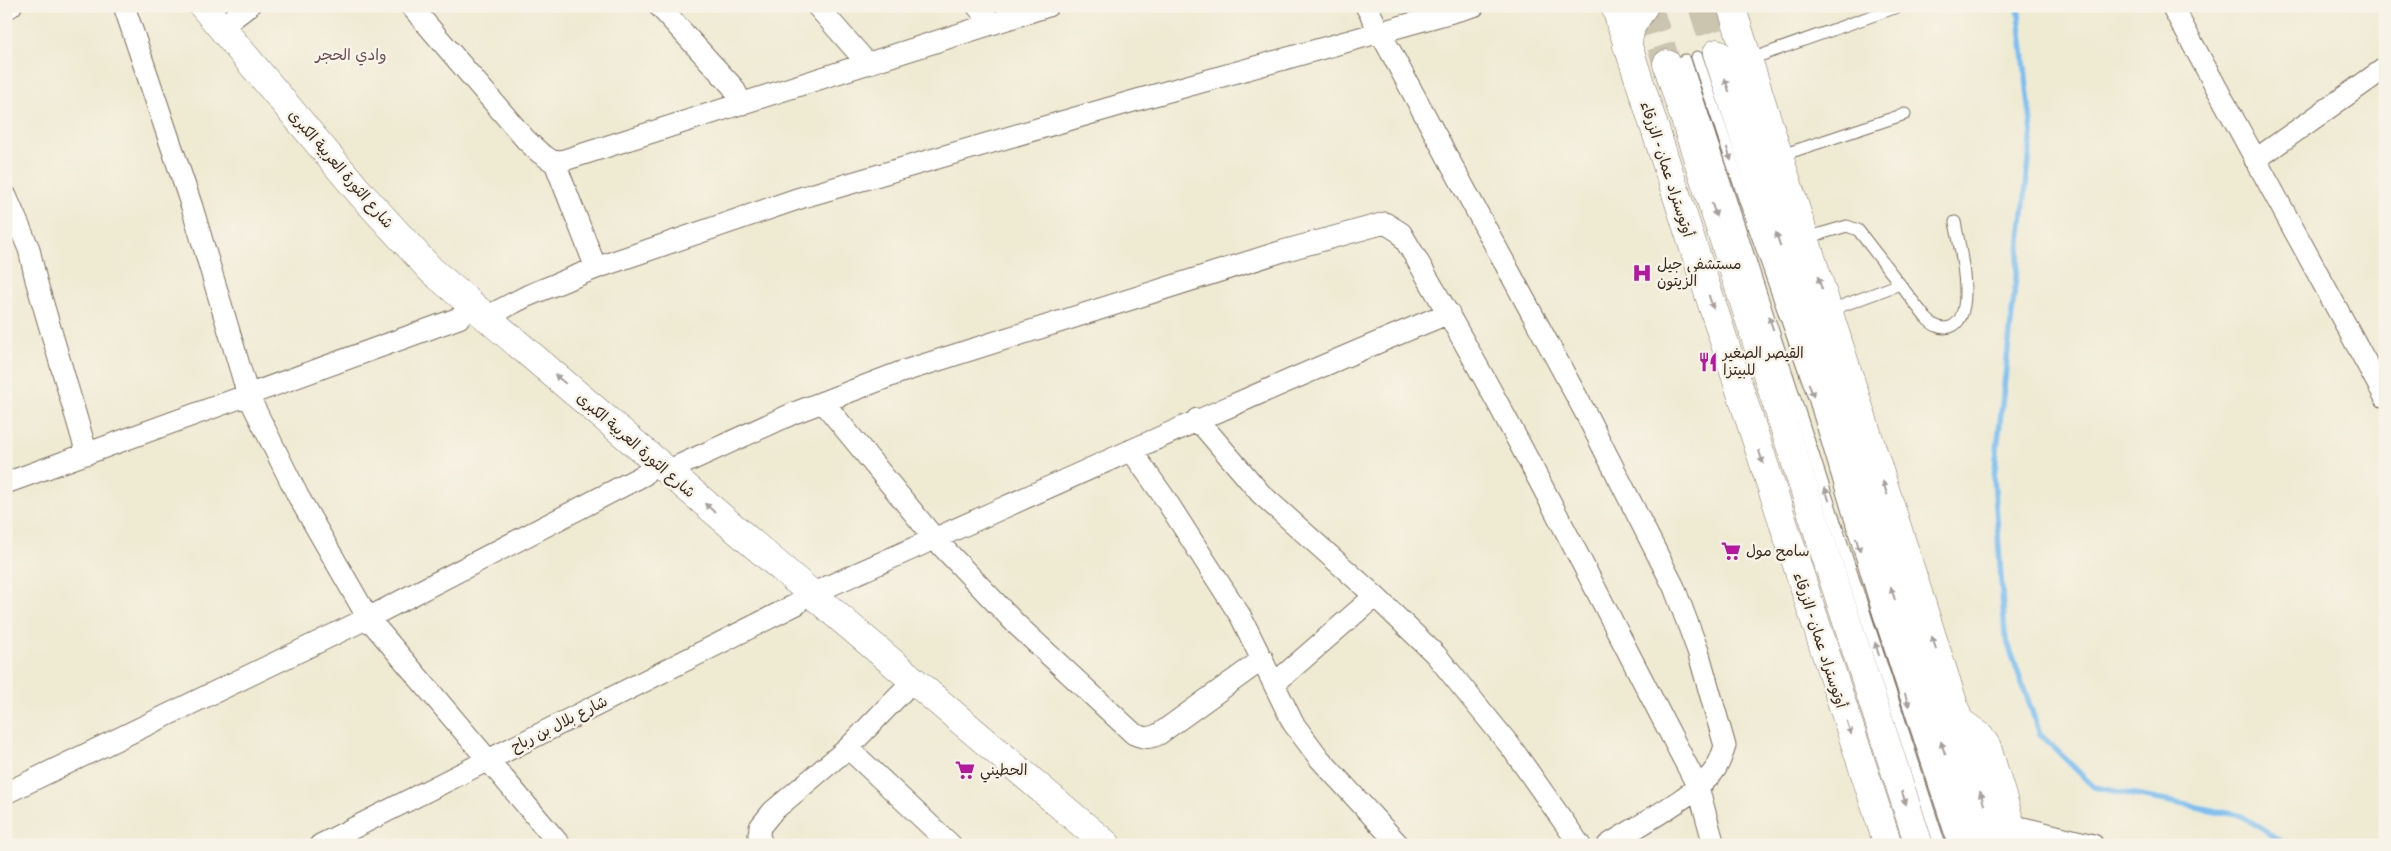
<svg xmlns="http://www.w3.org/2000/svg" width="2391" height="851" font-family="'Balsamiq Sans','Playpen Sans Arabic',sans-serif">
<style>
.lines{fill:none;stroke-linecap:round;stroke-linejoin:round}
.stream{stroke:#7cbff2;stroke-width:5.5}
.highway-tunnel{stroke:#cbc4ae;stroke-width:28;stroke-dasharray:28 14;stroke-linecap:butt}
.lane-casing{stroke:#7a6d5d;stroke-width:13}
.street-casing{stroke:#7a6d5d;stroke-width:23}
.secondary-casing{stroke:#7a6d5d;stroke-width:29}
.primary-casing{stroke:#7a6d5d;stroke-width:29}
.highway-casing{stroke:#7a6d5d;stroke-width:29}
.lane{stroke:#fff;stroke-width:11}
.street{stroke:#fff;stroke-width:21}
.secondary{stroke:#fff;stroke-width:28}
.primary{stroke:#fff;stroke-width:28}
.highway{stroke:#fff;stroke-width:28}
.oneway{fill:#a79f9a}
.labels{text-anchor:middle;stroke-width:5;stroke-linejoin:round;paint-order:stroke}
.street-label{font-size:15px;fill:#3b2a1e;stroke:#f7f3e8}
.poi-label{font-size:15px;fill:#3b2a1e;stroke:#f7f3e8;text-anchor:start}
.neighbourhood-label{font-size:16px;fill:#6c5055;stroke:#f7f3e8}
</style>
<rect width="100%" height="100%" fill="#f7f3e8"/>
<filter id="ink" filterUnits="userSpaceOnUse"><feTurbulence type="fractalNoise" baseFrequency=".02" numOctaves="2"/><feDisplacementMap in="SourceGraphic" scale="10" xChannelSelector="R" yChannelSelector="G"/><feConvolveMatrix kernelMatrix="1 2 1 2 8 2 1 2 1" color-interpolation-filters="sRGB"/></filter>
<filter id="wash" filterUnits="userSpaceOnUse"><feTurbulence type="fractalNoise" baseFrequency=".0096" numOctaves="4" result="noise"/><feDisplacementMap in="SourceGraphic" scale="20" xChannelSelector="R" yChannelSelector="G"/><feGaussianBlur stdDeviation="1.12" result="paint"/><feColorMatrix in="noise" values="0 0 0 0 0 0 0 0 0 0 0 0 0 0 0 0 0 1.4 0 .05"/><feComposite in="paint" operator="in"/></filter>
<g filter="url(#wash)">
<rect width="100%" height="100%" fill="#efead2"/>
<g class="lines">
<path class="stream" d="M2018,6l14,126 -38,345 11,158 35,99 54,53 148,29 45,29"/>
</g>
</g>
<g filter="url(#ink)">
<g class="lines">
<path class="highway-tunnel" d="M1648,6l19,58
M1702,6l15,47"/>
<defs>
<path id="lane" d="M1697,57l48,144 69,197 63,211 77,236
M1685,60l255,785
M1748,60l152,-54
M1779,156l126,-42
M1806,238l41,-12 11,4 68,88c7,7 14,12 24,9 28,-9 9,-83 5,-105
M1828,311l72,-27"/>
<path id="street" d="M124,6l68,201 56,188 50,101 70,122 192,227
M411,6l115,134 14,13 15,10 41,105
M659,6l74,81 9,17
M817,6l51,58
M977,6l15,18
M1366,6l219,406 89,175 24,64 27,95c-3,9 -5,17 -11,25 -18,24 -78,56 -106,74
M2172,6l213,391
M6,9l5,-3
M220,28l29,-22
M2255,160l130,-92
M555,163l493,-157
M6,196l23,53 7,31 51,174
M486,317l41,-21 69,-28 204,-70 337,-98 337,-94
M823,402l112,137 81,85 118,110c10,4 15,5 25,0l104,-75
M1197,419l64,75 114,102 61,59 75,92 69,98
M1131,450l33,47 77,120 52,106 26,35 80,87
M667,471l127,-58 107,-41 382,-121 102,-28 16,10c108,180 200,369 297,554l16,58
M6,483l453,-165
M811,594c212,-94 423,-193 638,-281
M1274,684l101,-88
M848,748l103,97
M6,793l362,-175 276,-143
M2011,825l82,20
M320,845l477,-241
M762,845l-3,-10 1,-8 13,-16 75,-63 54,-56"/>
<path id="secondary" d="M203,6l158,188 70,76 676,575"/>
<path id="primary" d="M1959,721l21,15 7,11 30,98"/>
<path id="highway" d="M1615,6l273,839
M1731,6l228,715 37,124
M1627,46l4,-19 13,-21
M1717,53l256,792
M1667,64l252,781"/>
</defs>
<use href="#lane" class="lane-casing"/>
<use href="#street" class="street-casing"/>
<use href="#secondary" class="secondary-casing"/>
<use href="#primary" class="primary-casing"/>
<use href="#highway" class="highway-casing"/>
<use href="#lane" class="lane"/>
<use href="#street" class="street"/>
<use href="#secondary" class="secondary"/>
<use href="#primary" class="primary"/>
<use href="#highway" class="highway"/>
</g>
<defs><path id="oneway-solid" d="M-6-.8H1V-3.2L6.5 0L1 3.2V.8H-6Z" transform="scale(1.25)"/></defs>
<g class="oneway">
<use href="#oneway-solid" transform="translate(1727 85) rotate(-108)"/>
<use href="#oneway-solid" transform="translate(1729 154) rotate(72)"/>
<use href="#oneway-solid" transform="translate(1714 210) rotate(72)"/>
<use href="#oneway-solid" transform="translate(1778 239) rotate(-108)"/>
<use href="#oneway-solid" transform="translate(1820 283) rotate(-107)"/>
<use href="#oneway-solid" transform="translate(1711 302) rotate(72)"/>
<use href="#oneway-solid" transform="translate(1771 323) rotate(-108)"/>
<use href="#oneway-solid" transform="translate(560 379) rotate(-140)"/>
<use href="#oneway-solid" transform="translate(1811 390) rotate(71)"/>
<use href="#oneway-solid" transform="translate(1761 457) rotate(72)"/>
<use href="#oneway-solid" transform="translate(1885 488) rotate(-108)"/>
<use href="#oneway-solid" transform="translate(1827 494) rotate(-108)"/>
<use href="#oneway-solid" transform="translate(710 508) rotate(-139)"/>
<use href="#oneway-solid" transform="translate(1858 545) rotate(73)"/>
<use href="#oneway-solid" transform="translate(1893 594) rotate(-108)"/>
<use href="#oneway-solid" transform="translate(1934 643) rotate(-108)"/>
<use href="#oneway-solid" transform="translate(1877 649) rotate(-107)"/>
<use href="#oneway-solid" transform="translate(1907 700) rotate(72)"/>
<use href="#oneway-solid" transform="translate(1849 728) rotate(72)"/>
<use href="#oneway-solid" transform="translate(1943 748) rotate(-108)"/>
<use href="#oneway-solid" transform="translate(1904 798) rotate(72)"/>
<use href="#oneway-solid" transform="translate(1982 798) rotate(-107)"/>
</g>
</g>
<defs>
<symbol id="hospital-bare" viewBox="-9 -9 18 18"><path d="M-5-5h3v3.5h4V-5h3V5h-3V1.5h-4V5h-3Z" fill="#b5179e" stroke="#f7f3e8" stroke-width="2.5" paint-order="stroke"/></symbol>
<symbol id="restaurant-bare" viewBox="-9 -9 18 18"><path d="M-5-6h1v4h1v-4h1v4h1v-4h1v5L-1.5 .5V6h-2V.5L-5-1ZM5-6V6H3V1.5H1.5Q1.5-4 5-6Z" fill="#b5179e" stroke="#f7f3e8" stroke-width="2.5" paint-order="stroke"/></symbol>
<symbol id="supermarket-bare" viewBox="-9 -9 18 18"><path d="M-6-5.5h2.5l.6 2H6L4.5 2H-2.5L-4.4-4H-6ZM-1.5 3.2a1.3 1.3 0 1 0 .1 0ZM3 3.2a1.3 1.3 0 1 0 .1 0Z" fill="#b5179e" stroke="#f7f3e8" stroke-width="2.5" paint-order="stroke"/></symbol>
</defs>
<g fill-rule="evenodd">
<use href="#hospital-bare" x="1628" y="259" width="28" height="28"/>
<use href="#restaurant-bare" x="1694" y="348" width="28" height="28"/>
<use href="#supermarket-bare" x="1717" y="537" width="28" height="28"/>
<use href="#supermarket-bare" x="951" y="756" width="28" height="28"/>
</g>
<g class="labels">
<g class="street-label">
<text transform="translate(341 169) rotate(49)" y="5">شارع الثورة العربية الكبرى</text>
<text transform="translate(1667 169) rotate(72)" y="5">أوتوستراد عمان - الزرقاء</text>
<text transform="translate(636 445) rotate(41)" y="5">شارع الثورة العربية الكبرى</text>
<text transform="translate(1820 640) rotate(72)" y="5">أوتوستراد عمان - الزرقاء</text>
<text transform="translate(559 724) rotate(-27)" y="5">شارع بلال بن رباح</text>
</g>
<g class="poi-label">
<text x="1657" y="269">مستشفى جيل<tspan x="1657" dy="17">الزيتون</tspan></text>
<text x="1723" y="358">القيصر الصغير<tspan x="1723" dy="17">للبيتزا</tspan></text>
<text x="1746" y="556">سامح مول</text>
<text x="980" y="775">الحطيني</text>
</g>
<g class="neighbourhood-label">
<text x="351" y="60">وادي الحجر</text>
</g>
</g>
<rect width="2391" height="851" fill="none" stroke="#f7f3e8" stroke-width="25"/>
</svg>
